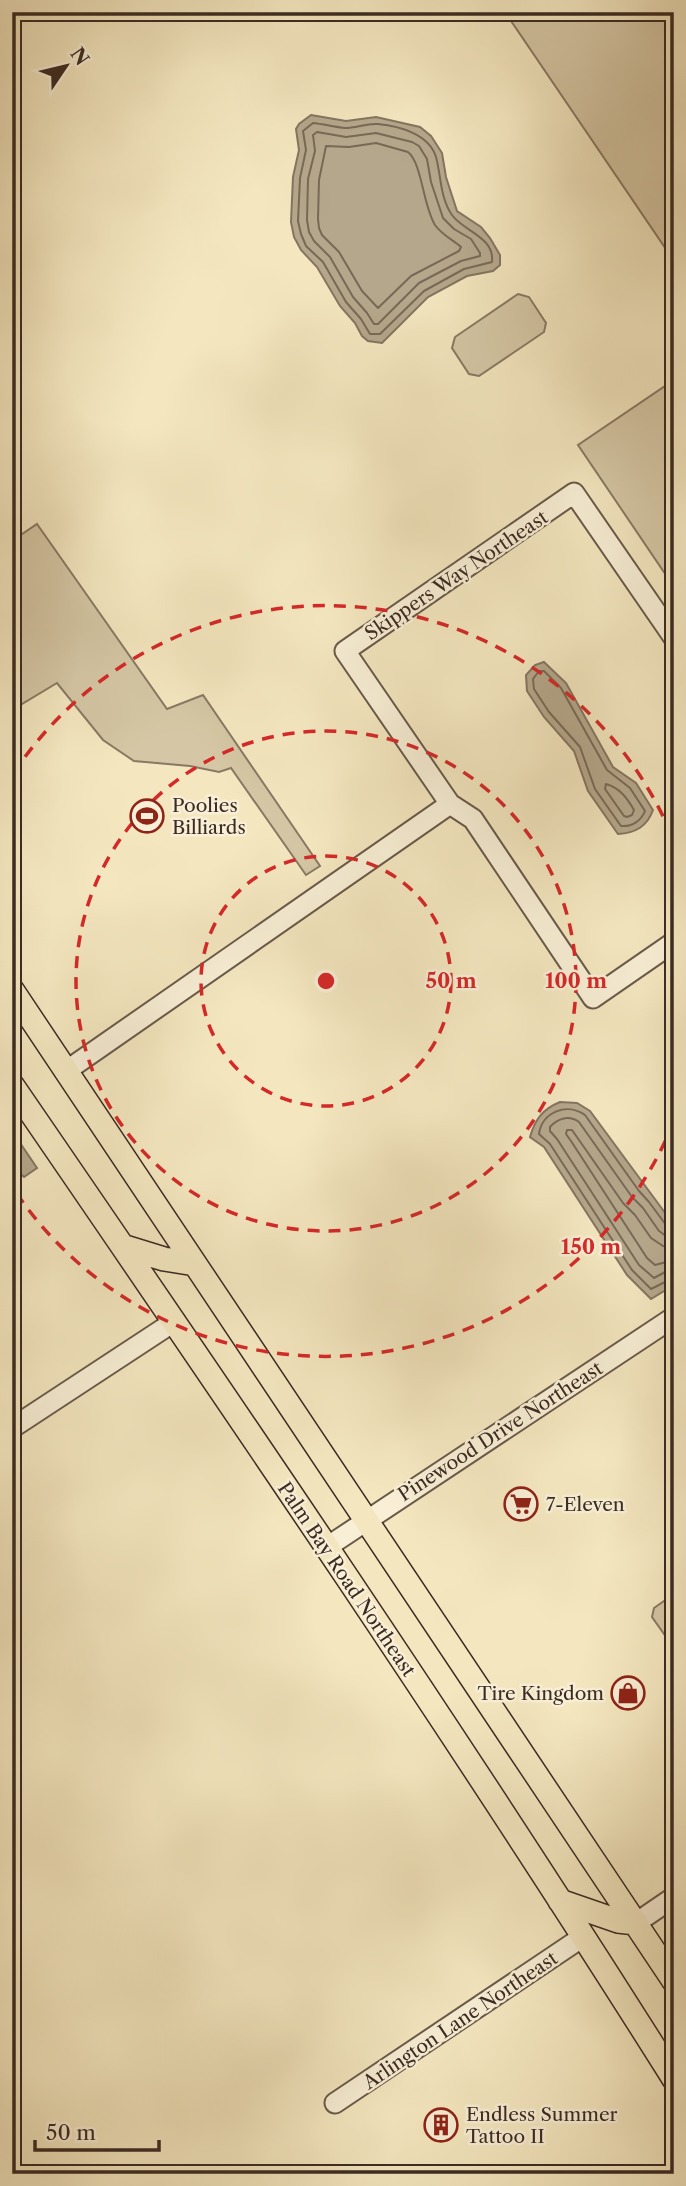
<svg xmlns="http://www.w3.org/2000/svg" width="686" height="2186" font-family="'Libre Caslon Text',serif">
<style>
.green{fill:#d5c7a5;stroke:#887964;stroke-width:2}
.water{fill:#b5a78b;stroke:#847561;stroke-width:2}
.lines{fill:none;stroke-linecap:round;stroke-linejoin:round}
.shore{stroke:#786957;stroke-width:2}
.minor-casing{stroke:#695a4a;stroke-width:23}
.major-casing{stroke:#3b2b23;stroke-width:26}
.minor{stroke:#f8efd6;stroke-width:19}
.major{stroke:#f4e7c0;stroke-width:23}
.ring{fill:none;stroke:#d62828;stroke-width:3.5;stroke-dasharray:12 9}
.labels{text-anchor:middle;stroke-width:5;stroke-linejoin:round;paint-order:stroke}
.street-label{font-size:19px;fill:#3b2b23;stroke:#f8efd6}
.poi-label{font-size:19px;fill:#3b2b23;stroke:#f8efd6;text-anchor:start}
.centre{fill:#d62828;stroke:#f8efd6;stroke-width:3.5}
.ring-label{font-size:21px;text-anchor:middle;font-weight:bold;fill:#d62828;stroke:#f8efd6;stroke-width:5;stroke-linejoin:round;paint-order:stroke}
</style>
<rect width="100%" height="100%" fill="#f4e7c0"/>
<filter id="stains"><feTurbulence type="fractalNoise" baseFrequency=".00286" numOctaves="4"/><feColorMatrix values="0 0 0 0 .2 0 0 0 0 .09 0 0 0 0 .02 0 0 0 .5 -.17"/></filter>
<radialGradient id="worn" r=".72"><stop offset=".6" stop-color="#630" stop-opacity="0"/><stop offset="1" stop-color="#630" stop-opacity=".3"/></radialGradient>
<path class="green" d="M505,12h169v249z
M518,294l11,3 17,26 -2,9 -65,44 -10,-2 -17,-26 3,-11z
M674,380v207l-96,-142z
M37,524l130,185 36,-14 117,171 -14,9 -75,-107 -12,4 -29,-6 -56,-5 -31,-21 -46,-57 -45,27v-169z
M674,1594v54l-22,-31 2,-9z"/>
<path class="water" d="M311,115l35,6 30,-4 44,10 11,9 11,17 4,24 11,34 24,16 9,11 10,17v10l-7,6 -26,5 -39,21 -46,46 -14,-2 -6,-5 -7,-13 -15,-17 -23,-39 -16,-17 -7,-13 -3,-15 2,-45 6,-27 -3,-21 3,-5z
M544,662l22,21 47,84 23,16 17,27c-6,17 -18,23 -35,24l-30,-43 -14,-40 -30,-34 -17,-26 -1,-16 9,-10z
M560,1102l17,1 13,8 84,114v60l-23,14 -24,-24 -83,-128 -14,-10c5,-18 13,-28 30,-35z
M12,1131l25,37 -13,9 -12,-11z"/>
<g class="lines">
<path class="shore" d="M313,123c10,1 22,4 32,5 11,0 22,-5 33,-4 21,2 51,10 58,33 5,18 4,41 16,58 11,16 43,22 40,47l-28,7 -40,22 -44,43h-10l-9,-15 -15,-17 -23,-40 -17,-16 -5,-12 -3,-13 2,-43 6,-28 -3,-19z
M317,132l29,5 30,-4 36,9 7,4 8,13 4,23 12,36 11,11 17,10 9,14v3l-19,5 -42,22 -41,41h-4l-7,-11 -14,-16 -23,-40 -16,-16 -5,-9 -2,-12 1,-41 7,-28 -2,-16z
M376,143l32,9c14,11 15,54 27,73 7,10 18,15 26,22l-2,4 -48,25 -33,32 -16,-17 -23,-39 -17,-17 -3,-7 -1,-9 1,-39 7,-34 23,1z
M539,671h5l17,17 46,82 23,18 15,23c-4,10 -13,16 -24,15l-26,-37 -15,-42 -31,-35 -15,-23 -1,-10z
M606,784c14,4 21,14 28,26l-2,5 -5,2 -3,-1 -19,-27z
M674,1228l-8,-3 -17,-23 -10,-11 -54,-76c-18,-13 -43,-3 -46,19l11,10 82,126 19,19 18,-9h5
M674,1237l-8,-1 -7,-5 -16,-23 -11,-11 -53,-75c-10,-7 -21,-4 -29,5v4l7,8 82,126 15,13 13,-7h7
M674,1247l-11,-1 -12,-8 -16,-23 -12,-12 -51,-73h-5l-1,4 5,7 76,117 8,7 19,-5"/>
<defs>
<path id="minor" d="M674,638l-100,-145 -229,158 105,153 23,15 120,179 81,-56
M66,1071l384,-267
M12,1428l163,-107
M327,1547l347,-230
M636,1923l38,-26
M335,2103l249,-167
M671,2174l3,-2"/>
<path id="major" d="M12,990l662,991
M12,1085c225,328 450,657 662,994
M125,1247l39,12 31,5
M560,1901l58,20 18,2"/>
</defs>
<use href="#minor" class="minor-casing"/>
<use href="#major" class="major-casing"/>
<use href="#minor" class="minor"/>
<use href="#major" class="major"/>
</g>
<g class="ring">
<circle cx="326" cy="981" r="125"/>
<circle cx="326" cy="981" r="250"/>
<path d="M674 1121A375 375 0 0 1 13 1188M13 774A375 375 0 0 1 674 841"/>
</g>
<defs>
<symbol id="stadium-ring" viewBox="-11 -11 22 22"><circle r="9.5" fill="#f8efd6" stroke="#8f2418" stroke-width="1.5"/><path d="M0-5a6.5 5 0 1 0 0 10a6.5 5 0 1 0 0-10ZM-3.5-1.8h7v3.6h-7Z" fill="#8f2418"/></symbol>
<symbol id="supermarket-ring" viewBox="-11 -11 22 22"><circle r="9.5" fill="#f8efd6" stroke="#8f2418" stroke-width="1.5"/><path d="M-6-5.5h2.5l.6 2H6L4.5 2H-2.5L-4.4-4H-6ZM-1.5 3.2a1.3 1.3 0 1 0 .1 0ZM3 3.2a1.3 1.3 0 1 0 .1 0Z" fill="#8f2418"/></symbol>
<symbol id="shop-ring" viewBox="-11 -11 22 22"><circle r="9.5" fill="#f8efd6" stroke="#8f2418" stroke-width="1.5"/><path d="M-5-2.5h2.3a2.7 3.5 0 0 1 5.4 0H5L5.5 6h-11ZM-1.5-2.5h3a1.5 2.3 0 0 0-3 0Z" fill="#8f2418"/></symbol>
<symbol id="building-ring" viewBox="-11 -11 22 22"><circle r="9.5" fill="#f8efd6" stroke="#8f2418" stroke-width="1.5"/><path d="M-4-6H4V6H1V3H-1V6H-4ZM-2.5-4.3h1.7v1.8h-1.7ZM.8-4.3h1.7v1.8H.8ZM-2.5-1h1.7V.8h-1.7ZM.8-1h1.7V.8H.8Z" fill="#8f2418"/></symbol>
</defs>
<g fill-rule="evenodd">
<use href="#stadium-ring" x="128" y="797" width="38" height="38"/>
<use href="#supermarket-ring" x="502" y="1485" width="38" height="38"/>
<use href="#shop-ring" x="609" y="1674" width="38" height="38"/>
<use href="#building-ring" x="422" y="2106" width="38" height="38"/>
</g>
<g class="labels">
<g class="street-label">
<text transform="translate(456 575) rotate(-34)" y="7">Skippers Way Northeast</text>
<text transform="translate(500 1431) rotate(-33)" y="7">Pinewood Drive Northeast</text>
<text transform="translate(347 1579) rotate(56)" y="7">Palm Bay Road Northeast</text>
<text transform="translate(460 2020) rotate(-34)" y="7">Arlington Lane Northeast</text>
</g>
<g class="poi-label">
<text x="172" y="812">Poolies<tspan x="172" dy="22">Billiards</tspan></text>
<text x="546" y="1511">7-Eleven</text>
<text x="604" y="1700" text-anchor="end">Tire Kingdom</text>
<text x="466" y="2121">Endless Summer<tspan x="466" dy="22">Tattoo II</tspan></text>
</g>
</g>
<circle cx="326" cy="981" r="10" class="centre"/>
<g class="ring-label">
<text x="451" y="988">50 m</text>
<text x="576" y="988">100 m</text>
<text x="591" y="1254">150 m</text>
</g>
<rect width="686" height="2186" fill="none" stroke="#f4e7c0" stroke-width="42"/>
<rect x="14" y="14" width="658" height="2158" fill="none" stroke="#3b2b23" stroke-width="3.5"/>
<rect x="21" y="21" width="644" height="2144" fill="none" stroke="#3b2b23" stroke-width="2"/>
<g transform="translate(66 66) rotate(55)" stroke="#f8efd6" stroke-width="5" paint-order="stroke">
<path d="M0-5L12 26L0 18L-12 26Z" fill="#3b2b23"/>
<text y="-10" font-size="19" font-weight="bold" text-anchor="middle" fill="#3b2b23">N</text>
</g>
<path d="M35 2140v10h124v-10" fill="none" stroke="#3b2b23" stroke-width="3.5"/>
<text x="46" y="2140" font-size="21" fill="#3b2b23" stroke="#f8efd6" stroke-width="5" paint-order="stroke">50 m</text>
<rect width="100%" height="100%" filter="url(#stains)"/>
<rect width="100%" height="100%" fill="url(#worn)"/>
</svg>
